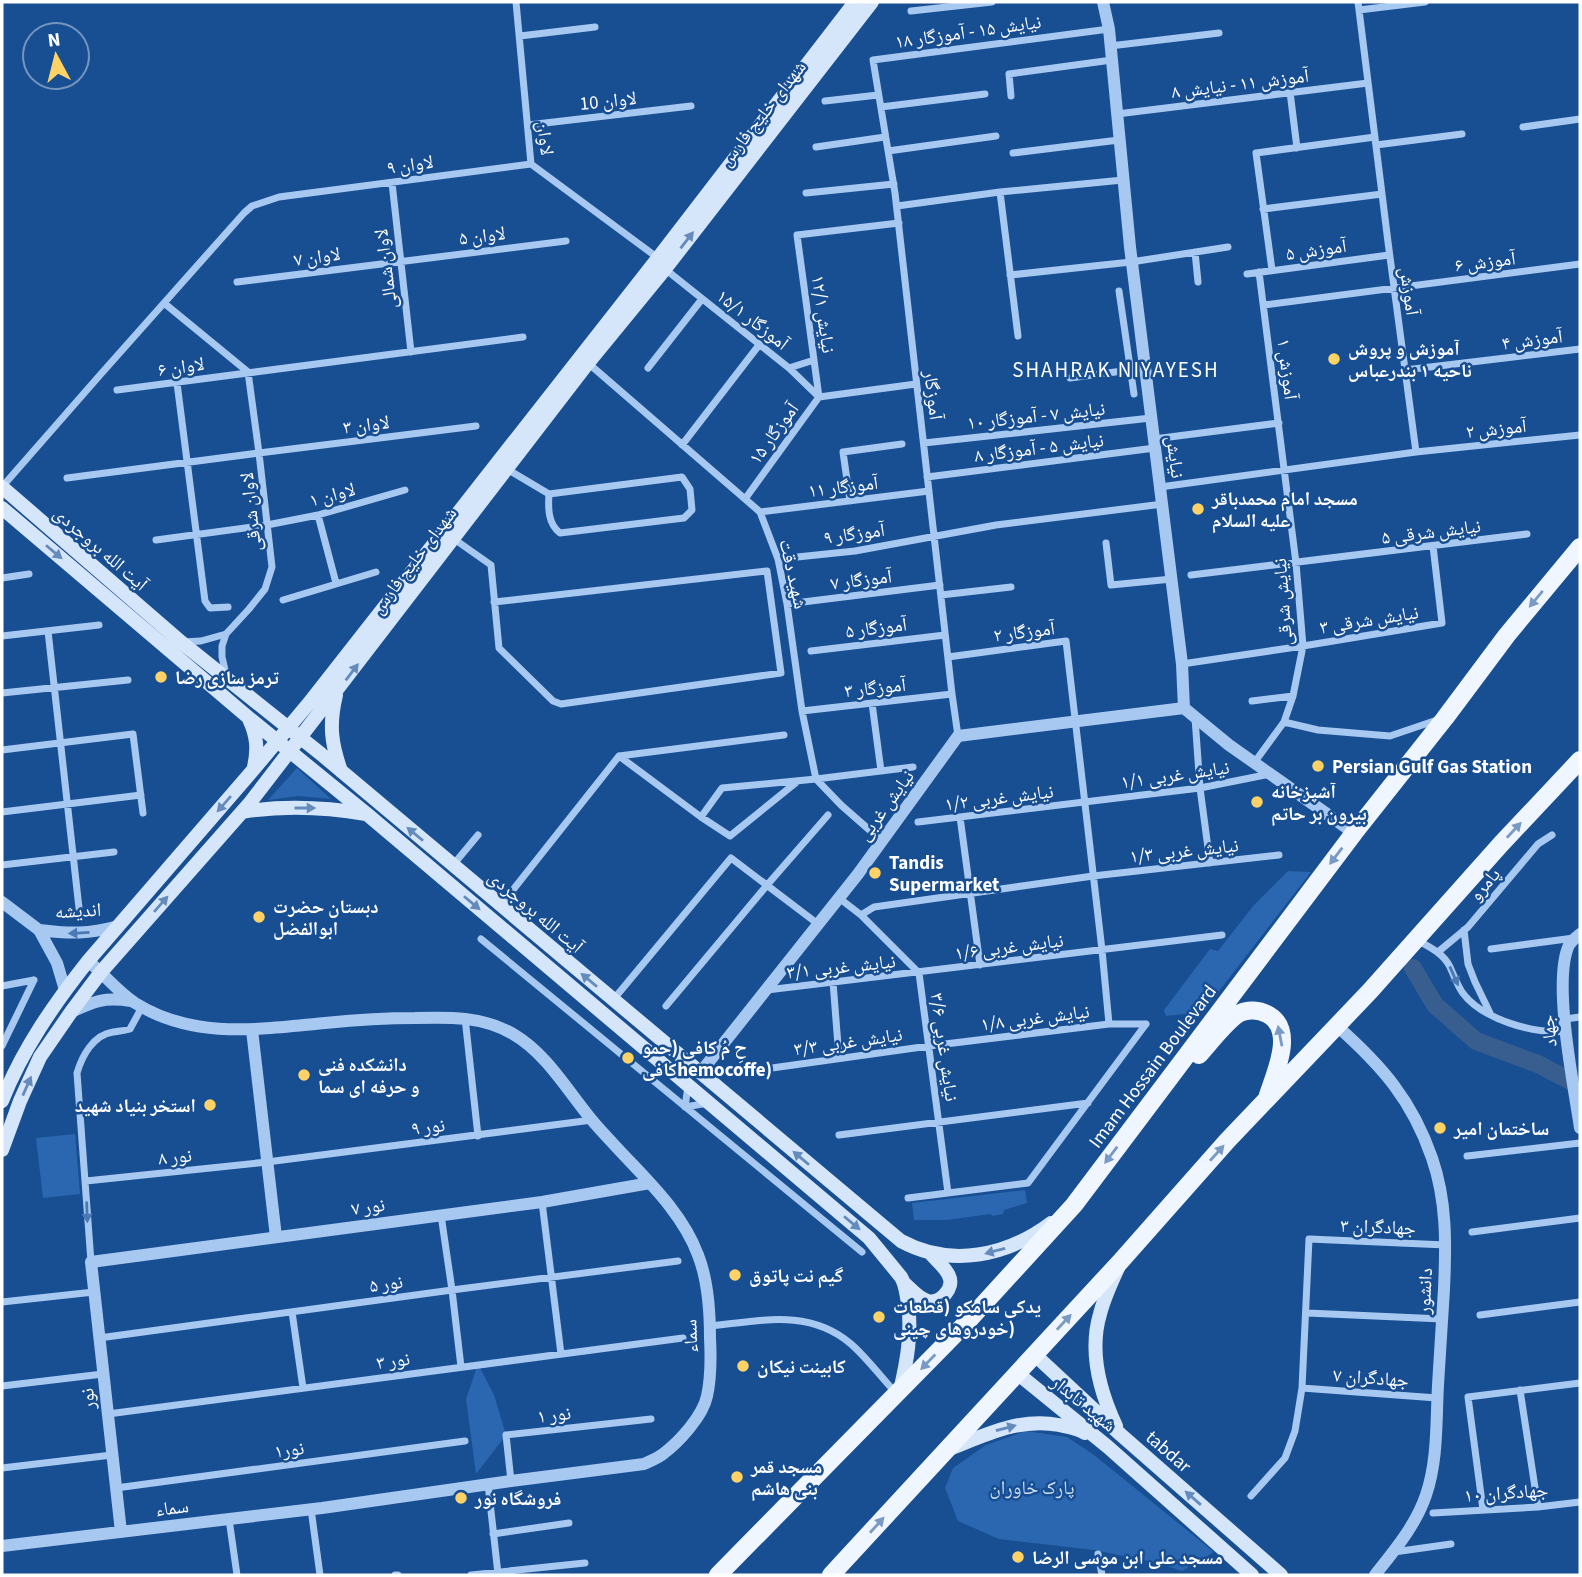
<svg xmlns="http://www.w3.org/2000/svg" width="1582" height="1577" font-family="'Source Sans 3','Noto Naskh Arabic',sans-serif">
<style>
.green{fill:#2b67b0}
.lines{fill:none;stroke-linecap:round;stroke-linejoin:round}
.river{stroke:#375e8f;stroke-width:18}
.minor{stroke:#a7c8f0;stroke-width:7}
.tertiary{stroke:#a7c8f0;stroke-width:12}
.secondary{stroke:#d5e6fb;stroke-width:14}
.primary{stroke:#f0f6ff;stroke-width:18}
.oneway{fill:#648bbc}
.oneway2{fill:#799ac3}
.oneway3{fill:#4a79b3}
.poi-dot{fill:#ffd266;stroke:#184e92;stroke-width:2.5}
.labels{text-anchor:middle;stroke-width:5;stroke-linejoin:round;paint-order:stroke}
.street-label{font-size:19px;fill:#fff;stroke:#184e92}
.poi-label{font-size:19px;font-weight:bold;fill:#fff;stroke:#184e92;text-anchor:start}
.park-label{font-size:19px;fill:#cee2fb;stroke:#184e92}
.neighbourhood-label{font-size:21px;letter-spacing:2px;fill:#fff;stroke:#184e92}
</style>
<rect width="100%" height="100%" fill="#184e92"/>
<path class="green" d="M297,768l34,31 -33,-3 -30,4z
M1288,871l23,1 -102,132 -16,9 -27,3 -2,-6 46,-61 8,2 36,-46z
M75,1134l5,60 -37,4 -7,-60z
M1025,1190l2,13 -23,7 -1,4 -11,2 -1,-2 -44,6h-33l-2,-17z
M478,1364l16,31 12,40 -30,39 -10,-75z
M1026,1431l41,6 27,18 120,97 -32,19 -24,-8 -64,-13 -95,-11 -41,-18 -13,-33 8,-20 33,-23z"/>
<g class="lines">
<path class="river" d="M1413,968l22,37 41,36 62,23 42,22"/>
<path class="minor" d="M516,2l15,162 127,94
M1358,2l30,240 28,210
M1359,10l66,-8
M911,11l81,-9
M520,36l75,-9
M1110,46l109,-13
M1290,92l7,56
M1011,96l-2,-22 103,-14
M825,101l53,-6
M881,107l104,-13
M1117,114l251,-31
M528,125l163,-19
M1523,127l57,-8
M1376,145l86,-11
M816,147l69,-10
M888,151l108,-15
M1013,153l106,-13
M392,183l19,169
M1000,192l18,144
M806,193l88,-9
M897,206l103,-14 123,-12
M1263,209l119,-15
M1195,252l3,30
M665,269l124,99 30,29
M1272,270l-16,-117 119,-16
M1247,274l142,-19
M1010,275l121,-13 97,-15
M237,282l329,-41
M1119,291l15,103
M164,303l84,69 11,81 13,114 -7,22 -16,20 -23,25 -4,12v11l4,17
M1264,305l316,-41
M588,363l172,149 18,47 9,45 15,107 14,68 25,26 41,36
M648,368l54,-69
M789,368l25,-8
M1405,370l175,-21
M1070,378l75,-10
M177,383l28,218 5,7 18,-1
M117,390l406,-53
M819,397l-22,-162 102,-12
M1154,439l125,-16
M924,443l227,-25
M682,445l77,-100
M507,469l42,25 133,-17 8,12 2,21 -8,8 -124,15c-12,-9 -12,-25 -11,-39
M927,477l228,-29
M67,478l192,-25 217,-27
M2,487l98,-112 144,-162 8,-7 27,-9 252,-33
M1160,487l256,-35 164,-17
M745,499l74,-102 97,-13
M850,501l-7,-49 59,-8
M760,512l169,-21
M318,515l18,68
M454,539l37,26 8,83 54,53 8,3 220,-31 -14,-102 -273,31
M156,540l111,-15 51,-10 87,-25
M1106,543l5,42 61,-6
M778,559l77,-8 141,-26 167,-21
M1191,575l336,-41
M2,578l27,-4
M941,595l70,-8
M283,600l93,-28
M787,604l153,-19
M48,631l31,277
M2,636l97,-11
M182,642l19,-1 25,-7
M811,651l134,-16
M948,657l118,-16 36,309 7,74
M1182,664l121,-18 139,-23 -9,-77
M2,693l126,-13
M1252,701l41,-5
M872,703l9,68
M802,711l150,-17
M1195,718l5,70 10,75
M1284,722l34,8 72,6 47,-16
M958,736l-6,-42 -57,-501 -22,-133 236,-31
M2,750l131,-16 10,79
M619,756l82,61 21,-29 94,-9 97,-12
M1254,763l30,-41 9,-26 10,-50 -7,-83 -37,-291
M2,812l139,-17
M701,817l29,19 68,-55
M960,817l20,148
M918,822l282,-34 70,-14
M2,865l112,-13
M453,865l25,-30
M839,898l22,17 58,58 29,220
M501,905l118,-149 165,-21
M861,915l13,-8 219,-31 186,-21
M1464,930l4,34 7,18 15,31
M481,939l381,313
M1417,940c13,7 27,14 33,27 4,9 7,17 12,25 19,27 73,43 105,39
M1491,949l83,-11
M1438,952l30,-25 70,-83 14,-9
M833,982l6,76
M2,986l32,-6
M767,990l455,-55
M613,1000l118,-142 87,66
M666,1006l102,-122 60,-69
M465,1018l13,118
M1565,1019l15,-2
M2,1046l32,-66
M772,1068l157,-22 180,-22h37
M688,1086l-3,21 23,-4
M839,1135l249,-32
M1467,1156l113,-13
M86,1181l181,-19 325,-42
M908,1198l120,-15 118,-159
M542,1202l19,152
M441,1215l11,75 9,77
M1472,1232l108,-14
M91,1262l-14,-189c5,-17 16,-38 36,-41 6,-1 11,-1 17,-3l12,-22
M2,1302l92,-10
M292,1312l11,76
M1307,1313l135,6
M1480,1315l100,-13
M710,1326c50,-5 99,-18 141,18 16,14 30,33 44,48
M99,1338l353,-48 226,-29
M2,1386l101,-12
M1302,1388l135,10
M1520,1390l18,117
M108,1414l575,-76
M2,1468l110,-13
M511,1481l-5,-46 145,-16
M488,1484l10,90
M116,1488l349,-47
M1251,1496l34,-38 10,-27 7,-43 7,-149 137,6
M311,1509l9,66
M1483,1510l-15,-113 112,-14
M1433,1513l105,-6 42,-5
M229,1519l8,56
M493,1534l76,-11
M1394,1552l57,-8
M1098,1554l4,21
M395,1575h3
M471,1575l114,-12"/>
<path class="tertiary" d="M1103,2l6,27 21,218 52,417 2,44 45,37 125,88
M2,902l37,28 18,33 8,27
M39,930c33,4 48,4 80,-4
M1580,934c-4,3 -8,7 -11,11 -17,36 5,141 11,183
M71,1012c24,-11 33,-15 60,-11
M1337,1026c45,40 75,74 95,132 15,43 14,87 12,131 -2,32 -4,64 -6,96 -2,36 0,75 -12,110 -10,30 -32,56 -51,80
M252,1030l24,207
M700,1073l158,-199 100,-138 226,-28
M121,1532l-30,-270 451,-60 108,-19
M2,1546l320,-38 189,-27 133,-17c6,-3 14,-6 19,-10 16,-12 40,-38 44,-58 4,-18 4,-39 3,-58 0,-27 -2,-58 -12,-83 -15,-41 -49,-73 -79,-105 -9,-10 -19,-20 -28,-31 -24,-29 -45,-66 -78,-85 -31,-18 -64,-17 -98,-16 -30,0 -60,2 -90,5 -65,6 -131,17 -190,-20 -18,-12 -31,-29 -47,-42"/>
<path class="secondary" d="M2,487l179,155 140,112 580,487c50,27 106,15 150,-18
M2,508l247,210 119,97 501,423 32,39c5,8 5,17 7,26 4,31 -1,58 -8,88
M336,695c-7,29 -5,48 5,76
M249,719c8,17 9,30 5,48
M242,812c42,-7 83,-5 124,2
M2,1101c20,-51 52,-97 86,-140l165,-191 56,-67 349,-445 197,-256
M2,1150l18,-49 20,-44 31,-45 30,-40 148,-168 339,-441 77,-94 207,-267
M905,1284c6,5 14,15 23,17 12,3 27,-13 21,-25 -3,-8 -12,-15 -18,-22
M1034,1354l86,80 161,141
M1017,1373l91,74 144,128
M1116,1426c-16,-34 -27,-75 -16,-112 4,-16 11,-31 18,-46
M947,1450c36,-14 72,-33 112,-25 9,2 18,3 26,8"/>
<path class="primary" d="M1199,1055c10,-11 29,-36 41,-42 8,-4 19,-3 27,1 30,15 7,61 0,84
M718,1575l250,-254 106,-116 280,-372 91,-115 62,-83 73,-88
M831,1575l289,-313 107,-121 143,-150 131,-147 79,-84"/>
</g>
<defs><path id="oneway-solid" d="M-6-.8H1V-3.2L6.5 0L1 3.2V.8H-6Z" transform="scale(1.75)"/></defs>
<g class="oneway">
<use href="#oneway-solid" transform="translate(687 240) rotate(-52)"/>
<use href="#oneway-solid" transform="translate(54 552) rotate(40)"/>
<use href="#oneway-solid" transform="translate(352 672) rotate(-53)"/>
<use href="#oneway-solid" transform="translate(224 804) rotate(131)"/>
<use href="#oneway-solid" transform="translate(305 808)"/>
<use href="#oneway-solid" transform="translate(415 834) rotate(-140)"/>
<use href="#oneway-solid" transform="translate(472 903) rotate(40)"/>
<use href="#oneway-solid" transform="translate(161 904) rotate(-49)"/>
<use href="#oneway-solid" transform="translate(589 980) rotate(-140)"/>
<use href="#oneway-solid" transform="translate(27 1086) rotate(-66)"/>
<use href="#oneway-solid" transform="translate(801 1158) rotate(-140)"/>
<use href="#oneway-solid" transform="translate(852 1223) rotate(40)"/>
<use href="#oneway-solid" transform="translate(995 1251) rotate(165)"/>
<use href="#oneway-solid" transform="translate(1006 1428) rotate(-15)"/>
<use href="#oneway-solid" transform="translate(1193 1498) rotate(-139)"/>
</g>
<g class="oneway2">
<use href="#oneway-solid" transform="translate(1536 599) rotate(130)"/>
<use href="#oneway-solid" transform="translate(1514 830) rotate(-47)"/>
<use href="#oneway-solid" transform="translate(1336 856) rotate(127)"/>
<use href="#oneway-solid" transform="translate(1280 1036) rotate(-101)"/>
<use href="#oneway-solid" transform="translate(1217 1153) rotate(-48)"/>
<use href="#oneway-solid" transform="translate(1111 1155) rotate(127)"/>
<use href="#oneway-solid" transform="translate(1064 1322) rotate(-47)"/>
<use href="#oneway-solid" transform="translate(928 1362) rotate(134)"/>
<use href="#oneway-solid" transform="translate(877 1525) rotate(-48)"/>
</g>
<g class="oneway3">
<use href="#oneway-solid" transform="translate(79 933) rotate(177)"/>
<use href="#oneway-solid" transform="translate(1454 976) rotate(66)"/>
<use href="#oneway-solid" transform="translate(87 1212) rotate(88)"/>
</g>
<g class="poi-dot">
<circle cx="1334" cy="359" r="7"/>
<circle cx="1198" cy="509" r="7"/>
<circle cx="161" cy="677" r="7"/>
<circle cx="1318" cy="766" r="7"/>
<circle cx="1257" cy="802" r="7"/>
<circle cx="875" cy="873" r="7"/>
<circle cx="259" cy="917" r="7"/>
<circle cx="628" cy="1058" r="7"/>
<circle cx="304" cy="1075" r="7"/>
<circle cx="210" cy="1105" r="7"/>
<circle cx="1440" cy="1128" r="7"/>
<circle cx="735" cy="1275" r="7"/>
<circle cx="879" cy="1317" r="7"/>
<circle cx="743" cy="1366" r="7"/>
<circle cx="737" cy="1477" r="7"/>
<circle cx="461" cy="1498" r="7"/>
<circle cx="1018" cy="1557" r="7"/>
</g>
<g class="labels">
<g class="street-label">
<text transform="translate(968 31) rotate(-8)" y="7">نیایش ۱۵ - آموزگار ۱۸</text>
<text transform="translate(1240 83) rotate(-7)" y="7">آموزش ۱۱ - نیایش ۸</text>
<text transform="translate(608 100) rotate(-6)" y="7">لاوان 10</text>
<text transform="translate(762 113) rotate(-52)" y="7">شهدای خلیج فارس</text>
<text transform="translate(546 138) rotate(83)" y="7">لاوان</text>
<text transform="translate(410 164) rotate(-8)" y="7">لاوان ۹</text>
<text transform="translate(482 235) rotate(-7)" y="7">لاوان ۵</text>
<text transform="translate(1316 249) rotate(-8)" y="7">آموزش ۵</text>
<text transform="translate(317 256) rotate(-8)" y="7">لاوان ۷</text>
<text transform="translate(1485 261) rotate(-7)" y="7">آموزش ۶</text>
<text transform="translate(385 269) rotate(-97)" y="7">لاوان شمالی</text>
<text transform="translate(1410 291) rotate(82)" y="7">آموزش</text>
<text transform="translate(824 314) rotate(82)" y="7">نیایش ۱۲/۱</text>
<text transform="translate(753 319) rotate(38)" y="7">آموزگار ۱۵/۱</text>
<text transform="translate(1532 339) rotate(-7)" y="7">آموزش ۴</text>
<text transform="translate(181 366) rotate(-8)" y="7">لاوان ۶</text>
<text transform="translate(1288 369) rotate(83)" y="7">آموزش ۱</text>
<text transform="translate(934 395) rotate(83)" y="7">آموزگار</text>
<text transform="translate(1036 415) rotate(-6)" y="7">نیایش ۷ - آموزگار ۱۰</text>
<text transform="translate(366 424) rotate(-7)" y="7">لاوان ۳</text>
<text transform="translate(1496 428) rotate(-6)" y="7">آموزش ۲</text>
<text transform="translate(773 433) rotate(-54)" y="7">آموزگار ۱۵</text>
<text transform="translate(1039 447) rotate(-7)" y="7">نیایش ۵ - آموزگار ۸</text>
<text transform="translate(1176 457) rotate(83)" y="7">نیایش</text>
<text transform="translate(843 486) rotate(-7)" y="7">آموزگار ۱۱</text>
<text transform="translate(332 494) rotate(-15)" y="7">لاوان ۱</text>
<text transform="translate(250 512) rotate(-96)" y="7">لاوان شرقی</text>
<text transform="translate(1431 531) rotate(-7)" y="7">نیایش شرقی ۵</text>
<text transform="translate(854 533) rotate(-8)" y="7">آموزگار ۹</text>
<text transform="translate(101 548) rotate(41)" y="7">آیت الله بروجردی</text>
<text transform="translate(413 560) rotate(-53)" y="7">شهدای خلیج فارس</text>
<text transform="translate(794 574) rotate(77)" y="7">شهید دقت</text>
<text transform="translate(861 579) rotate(-7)" y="7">آموزگار ۷</text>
<text transform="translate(1282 602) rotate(-94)" y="7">نیایش شرقی</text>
<text transform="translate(1369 619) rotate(-9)" y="7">نیایش شرقی ۳</text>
<text transform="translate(876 627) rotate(-7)" y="7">آموزگار ۵</text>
<text transform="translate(1024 631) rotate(-7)" y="7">آموزگار ۲</text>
<text transform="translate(875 687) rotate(-6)" y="7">آموزگار ۳</text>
<text transform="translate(1175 774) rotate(-8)" y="7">نیایش غربی ۱/۱</text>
<text transform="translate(999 797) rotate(-7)" y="7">نیایش غربی ۱/۲</text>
<text transform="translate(885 805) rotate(-54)" y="7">نیایش غربی</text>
<text transform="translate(1184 850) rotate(-6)" y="7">نیایش غربی ۱/۳</text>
<text transform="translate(1484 884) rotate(-50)" y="7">پامرو</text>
<text transform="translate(78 910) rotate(-3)" y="7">اندیشه</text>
<text transform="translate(536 911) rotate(40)" y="7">آیت الله بروجردی</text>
<text transform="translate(1009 946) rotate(-7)" y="7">نیایش غربی ۱/۶</text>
<text transform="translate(841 966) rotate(-6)" y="7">نیایش غربی ۳/۱</text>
<text transform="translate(1035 1017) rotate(-7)" y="7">نیایش غربی ۱/۸</text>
<text transform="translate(1548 1031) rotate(-96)" y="7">جهاد</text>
<text transform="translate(848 1041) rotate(-8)" y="7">نیایش غربی ۳/۳</text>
<text transform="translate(945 1047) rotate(82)" y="7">نیایش غربی ۳/۶</text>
<text transform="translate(1152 1066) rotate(-53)" y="7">Imam Hossain Boulevard</text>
<text transform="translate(428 1126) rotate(-7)" y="7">نور ۹</text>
<text transform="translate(175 1156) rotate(-6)" y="7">نور ۸</text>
<text transform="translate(368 1206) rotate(-8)" y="7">نور ۷</text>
<text transform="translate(1378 1226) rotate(2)" y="7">جهادگران ۳</text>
<text transform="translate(386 1283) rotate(-8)" y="7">نور ۵</text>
<text transform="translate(1424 1291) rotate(-87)" y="7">دانشور</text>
<text transform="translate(690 1336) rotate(-92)" y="7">سماء</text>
<text transform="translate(393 1360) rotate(-8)" y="7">نور ۳</text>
<text transform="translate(1371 1377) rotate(4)" y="7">جهادگران ۷</text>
<text transform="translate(87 1399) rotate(-96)" y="7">نور</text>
<text transform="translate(1084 1403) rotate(39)" y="7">شهید تابدار</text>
<text transform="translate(554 1414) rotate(-7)" y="7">نور ۱</text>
<text transform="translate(289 1449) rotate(-8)" y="7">نور۱</text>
<text transform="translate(1169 1451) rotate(41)" y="7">tabdar</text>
<text transform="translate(1506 1492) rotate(-4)" y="7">جهادگران ۱۰</text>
<text transform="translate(172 1507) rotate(-7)" y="7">سماء</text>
</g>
<g class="poi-label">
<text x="1348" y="355">آموزش و پروش<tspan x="1348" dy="22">ناحیه ۱ بندرعباس</tspan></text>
<text x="1212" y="505">مسجد امام محمدباقر<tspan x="1212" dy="22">علیه السلام</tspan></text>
<text x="175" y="684">ترمز سازی رضا</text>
<text x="1332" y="773">Persian Gulf Gas Station</text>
<text x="1271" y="798">آشپزخانه<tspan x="1271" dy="22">بیرون بر حاتم</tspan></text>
<text x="889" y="869">Tandis<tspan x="889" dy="22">Supermarket</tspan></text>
<text x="273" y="913">دبستان حضرت<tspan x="273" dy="22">ابوالفضل</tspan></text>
<text x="642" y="1054">حِ مُ کافی (حمو<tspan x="642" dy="22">کافیhemocoffe)</tspan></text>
<text x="318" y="1071">دانشکده فنی<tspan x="318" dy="22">و حرفه ای سما</tspan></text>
<text x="196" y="1112" text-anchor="end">استخر بنیاد شهید</text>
<text x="1454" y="1135">ساختمان امیر</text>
<text x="749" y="1282">گیم نت پاتوق</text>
<text x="893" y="1313">یدکی سامکو (قطعات<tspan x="893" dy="22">خودروهای چینی)</tspan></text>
<text x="757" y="1373">کابینت نیکان</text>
<text x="751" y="1473">مسجد قمر<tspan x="751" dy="22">بنی هاشم</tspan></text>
<text x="475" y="1505">فروشگاه نور</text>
<text x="1032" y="1564">مسجد علی ابن موسی الرضا</text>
</g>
<g class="park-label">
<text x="1032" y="1494">پارک خاوران</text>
</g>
<g class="neighbourhood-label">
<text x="1116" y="377">SHAHRAK NIYAYESH</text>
</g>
</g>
<rect width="1582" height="1577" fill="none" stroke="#ffffff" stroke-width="7"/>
<g transform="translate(56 56) rotate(353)"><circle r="33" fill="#184e92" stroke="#7495be" stroke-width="2"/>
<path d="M0-5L12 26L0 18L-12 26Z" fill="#ffd266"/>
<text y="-10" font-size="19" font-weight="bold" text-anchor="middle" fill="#ffffff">N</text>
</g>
</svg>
